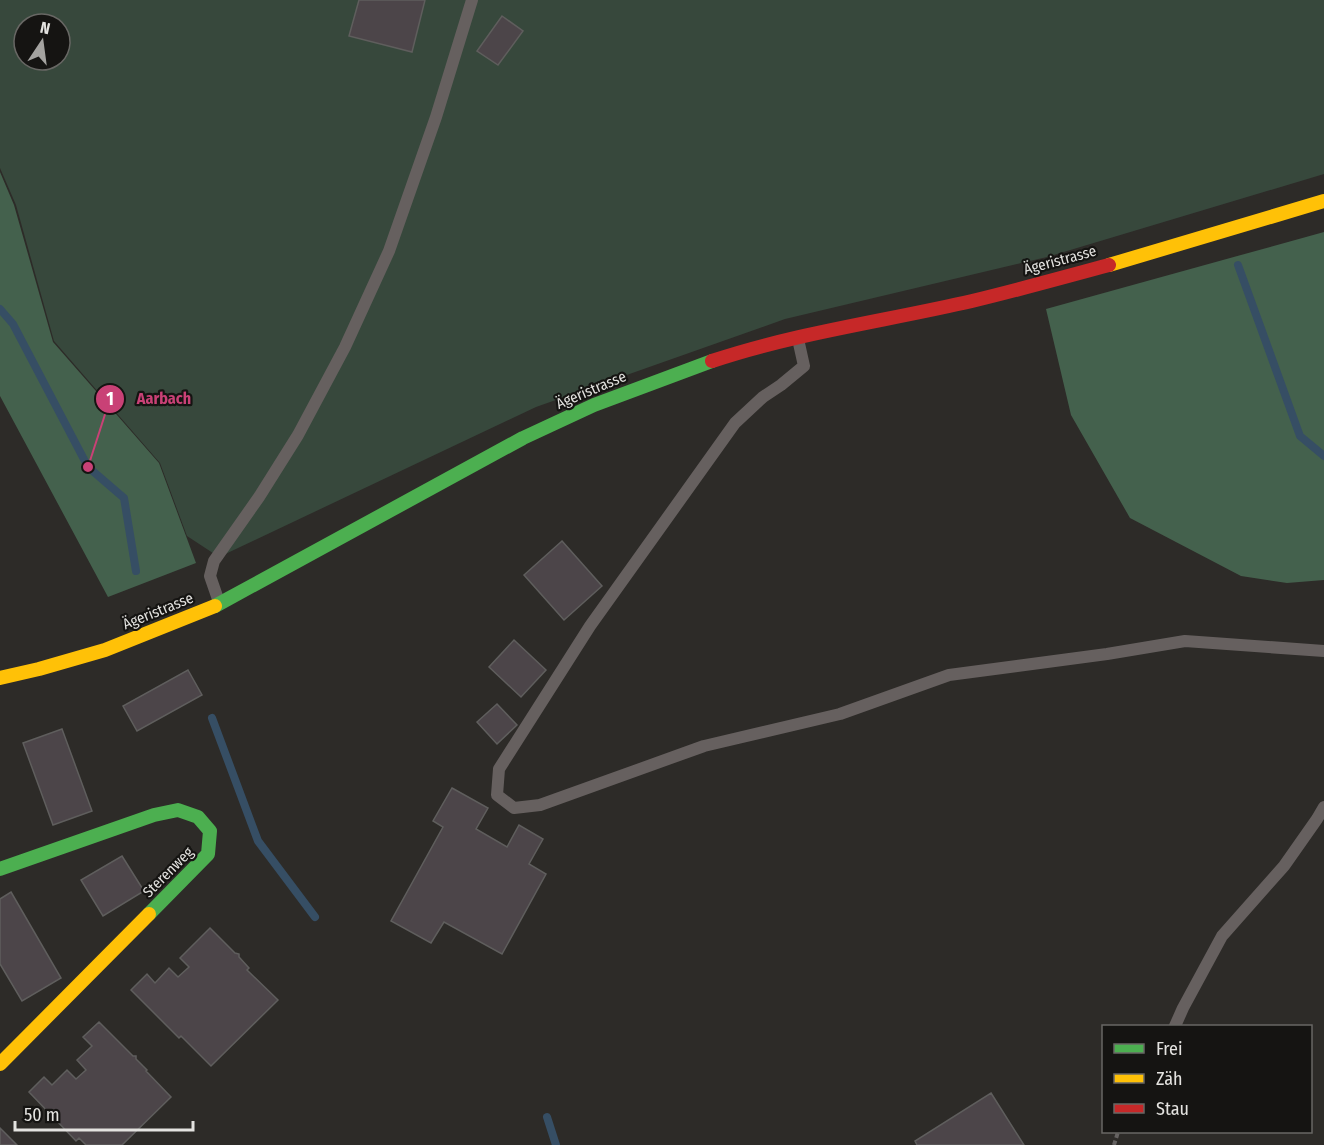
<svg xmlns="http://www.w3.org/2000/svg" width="1324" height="1145" font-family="'Fira Sans Condensed',sans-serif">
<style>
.green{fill:#37483c;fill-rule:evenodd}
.forest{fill:#44614d}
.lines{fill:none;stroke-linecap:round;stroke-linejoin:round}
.stream{stroke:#364e64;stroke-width:8}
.building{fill:#4c4549;stroke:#5f5e5d;stroke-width:1.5}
.path{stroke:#656261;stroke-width:4;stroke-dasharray:4.5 3;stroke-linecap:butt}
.lane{stroke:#66605f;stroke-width:12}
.fast{stroke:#4caf50;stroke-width:14}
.slow{stroke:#ffc107;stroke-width:14}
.jam{stroke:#c62828;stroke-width:14}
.labels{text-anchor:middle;stroke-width:4.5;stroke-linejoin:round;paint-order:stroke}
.street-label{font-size:15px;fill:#e4e3e0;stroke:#151412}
.leader{fill:none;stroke:#c94176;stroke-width:2}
.callout-dot{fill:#c94176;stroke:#151412;stroke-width:2}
.mark-label{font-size:18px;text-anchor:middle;font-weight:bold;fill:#fff}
.callout-label{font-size:16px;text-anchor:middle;font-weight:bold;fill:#c94176;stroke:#151412;stroke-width:4.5;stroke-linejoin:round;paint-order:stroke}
</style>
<rect width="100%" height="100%" fill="#2d2b28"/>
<path class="green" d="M0,0h1324v174l-277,83 -262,62 -249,88 -317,150 -32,-21 -27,-73 -106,-122 -38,-136 -16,-37zM24,24h36v36h-36z"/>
<path class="forest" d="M0,172l14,33 39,137 106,121 37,100 -88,34 -108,-201z
M1324,232v348l-37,3 -46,-7 -111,-58 -59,-103 -25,-106z"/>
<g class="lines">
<path class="stream" d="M1238,265l62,171 24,20
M0,309l13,15 75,143 36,31 12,73
M212,718l46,123 57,76
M547,1117l9,28"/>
</g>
<path class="building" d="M359,0h66l-13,52 -63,-16z
M502,16l21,15 -25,34 -21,-14z
M562,541l40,45 -38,34 -40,-45z
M514,640l32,30 -25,27 -32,-30z
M188,670l14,25 -65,36 -14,-25z
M497,704l20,21 -20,19 -20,-22z
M62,729l30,82 -39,14 -30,-82z
M452,788l36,20 -12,21 31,18 12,-22 24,14 -14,25 17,10 -44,80 -58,-32 -13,21 -40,-22 52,-94 -10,-6z
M122,856l22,35 -41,25 -22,-36z
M11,892l50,86 -39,23 -22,-37v-65z
M210,928l25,25 4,1v3l10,11 -2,2 31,30 -67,66 -30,-30 -2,2 -48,-48 16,-16 8,9 14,-15 9,9 11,-10 -9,-9z
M99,1022l34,34h3v3l11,11 -1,1 25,26 -49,48h-36l-7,-7 -3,3 -47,-49 15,-15 8,8 15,-15 9,9 10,-9 -9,-10 15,-14 -9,-9z
M991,1093l33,52h-107l-2,-4z
M0,1128l17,17h-17z"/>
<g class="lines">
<path class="path" d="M1114,1145l4,-13"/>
<path class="lane" d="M798,339l6,27 -23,19 -18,12 -28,26 -145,203 -91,143 -2,26 17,13 26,-3 164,-59 136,-32 109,-39 158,-21 78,-13 139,10
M219,602l-9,-26 4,-15 45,-64 39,-62 47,-88 44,-96 47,-134 36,-117
M1175,1026l8,-18 39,-72 62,-70 33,-47 7,-12"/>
<path class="fast" d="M215,606l308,-168 71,-33 118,-44
M0,869l154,-54 24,-5 20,7 12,14 -2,23 -59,60"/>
<path class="slow" d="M1109,265l215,-64
M0,678l39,-9 66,-19 110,-44
M0,1064l149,-150"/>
<path class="jam" d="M712,361c84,-28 173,-40 260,-60 46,-11 92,-24 137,-36"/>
</g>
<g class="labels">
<g class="street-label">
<text transform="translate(1060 260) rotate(-15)" y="5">Ägeristrasse</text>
<text transform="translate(591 390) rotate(-23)" y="5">Ägeristrasse</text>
<text transform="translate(158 611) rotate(-22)" y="5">Ägeristrasse</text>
<text transform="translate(168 872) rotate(-45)" y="5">Sterenweg</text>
</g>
</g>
<path class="leader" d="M88 467L110 399"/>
<g class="callout-dot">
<circle cx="88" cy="467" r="6"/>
<circle cx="110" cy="399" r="15"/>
</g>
<g class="mark-label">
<text x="110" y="405">1</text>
</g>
<g class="callout-label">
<text x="164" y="404">Aarbach</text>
</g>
<rect x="1102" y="1025" width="210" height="108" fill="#151412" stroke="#686764" stroke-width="1.5"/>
<rect x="1114" y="1044" width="30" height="9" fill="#4caf50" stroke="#686764" stroke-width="1.5"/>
<text x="1156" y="1055" font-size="18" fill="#e4e3e0">Frei</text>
<rect x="1114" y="1074" width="30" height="9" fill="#ffc107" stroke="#686764" stroke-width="1.5"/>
<text x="1156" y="1085" font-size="18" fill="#e4e3e0">Zäh</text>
<rect x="1114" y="1104" width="30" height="9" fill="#c62828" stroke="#686764" stroke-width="1.5"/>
<text x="1156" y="1115" font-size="18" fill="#e4e3e0">Stau</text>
<g transform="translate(42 42) rotate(13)"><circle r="28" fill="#151412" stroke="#686764" stroke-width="1.5"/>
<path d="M0-4.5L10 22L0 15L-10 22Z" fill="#a4a3a0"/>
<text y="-9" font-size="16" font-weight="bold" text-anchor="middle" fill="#e4e3e0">N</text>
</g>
<path d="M15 1121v9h178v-9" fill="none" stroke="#e4e3e0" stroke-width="3"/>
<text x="24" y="1121" font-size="18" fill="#e4e3e0" stroke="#151412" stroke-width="4.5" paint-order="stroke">50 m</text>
</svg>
